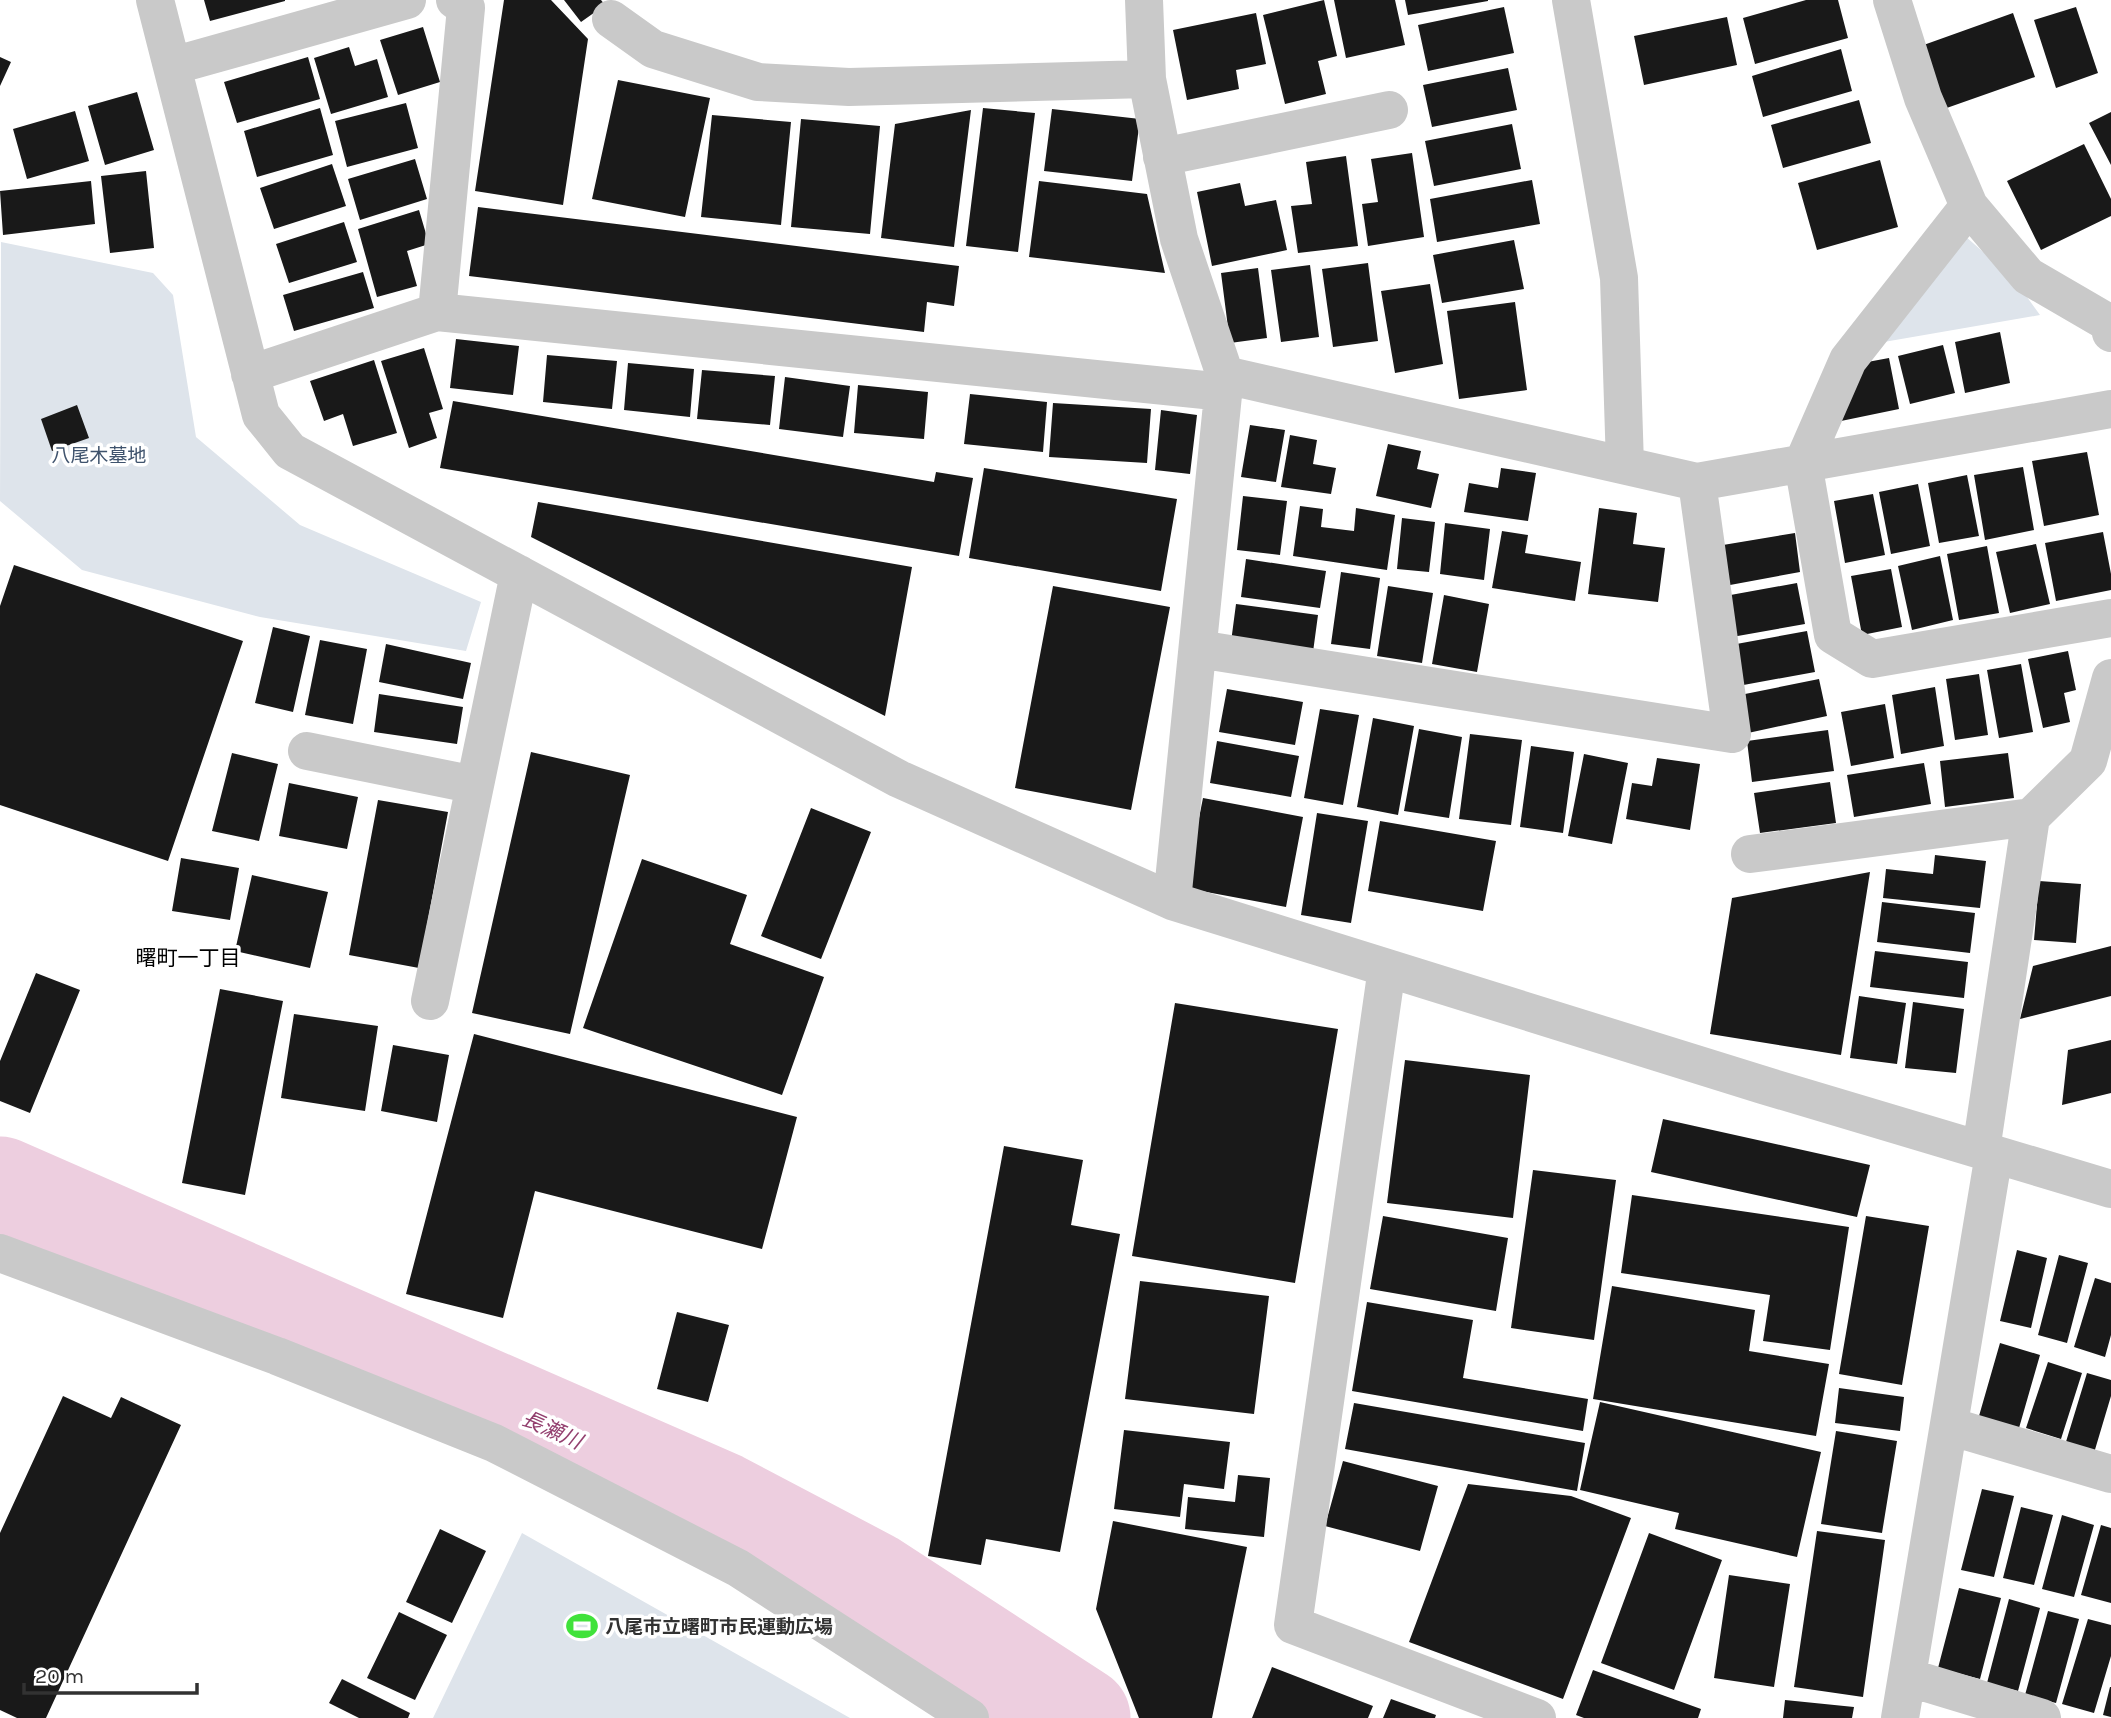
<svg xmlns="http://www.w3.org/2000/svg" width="2111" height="1718" font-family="Karla,'Noto Sans JP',sans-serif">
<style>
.green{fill:#dee4eb}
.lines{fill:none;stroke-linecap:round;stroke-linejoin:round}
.river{stroke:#edcedf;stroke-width:103}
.building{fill:#191919}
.minor{stroke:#c9c9c9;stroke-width:38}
.labels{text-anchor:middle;stroke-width:7;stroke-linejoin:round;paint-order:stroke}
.park-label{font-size:19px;fill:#3f536d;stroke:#fff}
.poi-label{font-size:19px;font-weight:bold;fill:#323232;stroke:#fff;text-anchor:start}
.neighbourhood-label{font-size:21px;fill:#000;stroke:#fff}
.water-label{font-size:21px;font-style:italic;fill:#93406f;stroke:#fff}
</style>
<rect width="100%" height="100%" fill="#fff"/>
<path class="green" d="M1965,236l49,43 26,36 -162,28z
M1,242l152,31 20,22 23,142 104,88 181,77 -15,49 -206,-34 -178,-47 -82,-69z
M522,1533l328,185h-417z"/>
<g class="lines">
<path class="river" d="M0,1188l720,315 150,79 209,136"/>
</g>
<path class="building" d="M204,0h81v1l-75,20z
M504,0h47l37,39 -25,166 -88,-14z
M564,0h37l4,5 -24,17z
M1324,0l13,56 -19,5 8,33 -41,10 -22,-89z
M1334,0h61l10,45 -59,13z
M1405,0h83v1l-80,14z
M1806,0h32l10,38 -93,26 -12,-46z
M1504,7l10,46 -86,18 -10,-46z
M2076,7l22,66 -42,15 -22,-68z
M1256,13l10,51 -30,6 3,19 -52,11 -14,-70z
M2013,13l22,64 -94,33 -23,-63z
M1727,17l10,48 -93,20 -10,-49z
M423,27l17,55 -42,13 -18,-55z
M349,47l6,19 22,-7 11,38 -57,17 -17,-56z
M1841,49l11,42 -89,26 -11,-41z
M0,57l11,5 -11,24z
M308,57l12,42 -83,24 -13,-41z
M1508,68l9,42 -85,17 -9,-42z
M618,80l92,18 -25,119 -93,-18z
M137,92l17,58 -49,15 -17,-59z
M1859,100l12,43 -88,25 -12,-43z
M406,103l12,45 -71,19 -12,-46z
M320,108l13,47 -76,22 -13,-46z
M983,108l52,5 -17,139 -52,-6z
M1052,109l88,10 -8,62 -88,-10z
M971,110l-17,137 -73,-9 14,-114z
M75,111l14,50 -62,18 -14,-50z
M2111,112v53l-22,-42z
M712,115l79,7 -10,103 -80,-8z
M801,119l79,7 -10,108 -79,-7z
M1512,124l9,45 -87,17 -9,-45z
M2084,144l27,55v17l-70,34 -34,-69z
M1412,153l12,84 -56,9 -6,-42 16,-2 -7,-43z
M1346,156l12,90 -60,7 -7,-47 21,-2 -6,-42z
M415,159l12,40 -67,21 -12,-41z
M1880,160l18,67 -81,23 -19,-67z
M332,164l14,42 -72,23 -14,-41z
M146,171l8,77 -44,5 -9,-77z
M1532,180l8,44 -103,18 -7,-43z
M91,181l4,43 -92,11 -3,-44z
M1039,181l108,13 18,79 -136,-16z
M1240,183l5,23 31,-6 11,50 -75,16 -15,-74z
M478,207l481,59 -5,40 -27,-4 -3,30 -455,-56z
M419,210l10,34 -22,7 10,35 -40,11 -19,-68z
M344,222l13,40 -68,21 -13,-39z
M1514,240l10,49 -82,14 -9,-48z
M1368,263l10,78 -45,6 -11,-78z
M1310,265l9,72 -38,5 -10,-72z
M1258,268l9,70 -37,5 -9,-70z
M363,272l11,36 -80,23 -11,-36z
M1430,284l13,80 -48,9 -14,-82z
M1515,302l12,88 -68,9 -12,-88z
M2000,332l10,51 -45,10 -10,-51z
M456,339l63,7 -6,49 -63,-7z
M1943,345l12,48 -45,11 -12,-48z
M424,348l19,61 -14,4 8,25 -28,10 -28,-87z
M547,355l70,6 -5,48 -69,-7z
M1889,358l10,51 -58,12 21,-58z
M374,360l23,73 -44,13 -10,-32 -19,7 -14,-40z
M628,363l66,6 -4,48 -66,-7z
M702,370l73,6 -5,49 -73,-6z
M785,377l65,9 -7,51 -64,-8z
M858,385l70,7 -4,47 -70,-6z
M970,394l77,8 -4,50 -79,-8z
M453,401l481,81 2,-10 37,6 -14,78 -519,-88z
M1053,403l98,6 -4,54 -98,-6z
M77,405l12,33 -37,13 -11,-32z
M1161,410l36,5 -7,59 -35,-4z
M1250,425l35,5 -9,52 -35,-5z
M1290,435l27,5 -4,24 23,4 -5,26 -50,-7z
M1388,444l33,7 -4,18 22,5 -8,34 -55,-12z
M2087,452l12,63 -55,11 -12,-65z
M2023,467l11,63 -49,10 -11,-65z
M984,468l193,31 -16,92 -192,-33z
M1501,468l35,5 -8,48 -64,-9 5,-29 29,5z
M1967,475l12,61 -40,7 -11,-60z
M1918,484l12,62 -39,8 -12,-62z
M1873,494l12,61 -40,8 -11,-62z
M1243,496l44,5 -7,54 -43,-5z
M538,502l374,65 -27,149 -354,-179z
M1300,506l23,3 -2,18 33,4 2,-23 39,7 -8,55 -94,-14z
M1599,508l38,5 -4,31 32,4 -7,54 -70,-8z
M1402,518l33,4 -6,50 -32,-3z
M1445,523l45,6 -6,51 -44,-6z
M1502,531l26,4 -3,18 56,9 -6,39 -83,-13z
M2103,532l8,42v16l-55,11 -11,-58z
M1795,533l5,39 -70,13 -7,-40z
M2036,544l14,60 -40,9 -14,-61z
M1987,546l12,67 -40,7 -12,-66z
M1940,556l13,64 -41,10 -14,-64z
M1246,559l80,12 -6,37 -79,-11z
M14,565l229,76 -75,220 -168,-56v-199z
M1891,569l11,58 -40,8 -11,-59z
M1341,572l39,6 -10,71 -39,-5z
M1797,583l8,41 -73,13 -7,-41z
M1053,586l117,21 -39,203 -116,-22z
M1388,586l45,7 -11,70 -45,-7z
M1444,595l45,9 -12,68 -45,-8z
M1236,604l82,11 -5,37 -82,-10z
M273,627l37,9 -17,76 -38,-9z
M1807,631l8,41 -77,14 -7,-41z
M320,640l47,9 -14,75 -48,-9z
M386,644l85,19 -8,36 -84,-17z
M2068,651l8,39 -12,3 6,29 -27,6 -15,-69z
M2021,664l12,68 -34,6 -12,-68z
M1979,674l9,61 -33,5 -9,-61z
M1819,679l8,37 -79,17 -8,-38z
M1935,687l9,59 -43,8 -9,-59z
M1227,689l76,13 -8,43 -76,-13z
M379,694l84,13 -6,37 -83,-12z
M1885,704l9,54 -43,8 -10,-54z
M1320,709l39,6 -16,90 -39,-7z
M1373,718l41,8 -16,89 -41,-8z
M1419,729l43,8 -13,81 -45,-7z
M1828,730l6,41 -82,11 -5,-41z
M1470,734l52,6 -11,85 -52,-6z
M1217,741l82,15 -8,41 -81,-14z
M1531,746l43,6 -11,81 -43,-6z
M531,752l99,23 -60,259 -98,-21z
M232,753l46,11 -19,77 -47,-10z
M2008,753l6,45 -69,9 -5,-46z
M1584,754l44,9 -16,81 -44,-8z
M1657,758l43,6 -10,66 -64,-11 6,-36 20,3z
M1924,763l7,41 -77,13 -7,-42z
M1830,782l6,41 -76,10 -6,-40z
M289,783l69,14 -11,52 -68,-13z
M1203,798l100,19 -17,90 -101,-19z
M378,800l70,12 -29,156 -70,-13z
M811,808l60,24 -50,127 -60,-23z
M1317,813l51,8 -17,102 -50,-8z
M1380,821l116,20 -13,70 -115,-20z
M1935,855l51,6 -6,47 -97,-10 3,-29 47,5z
M181,858l58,10 -9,52 -58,-9z
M642,859l105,36 -17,49 94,33 -42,118 -199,-67z
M1870,872l-29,183 -131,-21 22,-136z
M252,875l76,17 -18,76 -75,-17z
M2039,881l42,3 -5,59 -42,-3z
M1882,902l93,11 -5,40 -93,-11z
M2111,946v50l-91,23 13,-53z
M1875,951l93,11 -4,36 -94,-11z
M36,973l44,17 -50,123 -30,-12v-40z
M220,989l63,12 -38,194 -63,-12z
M1859,996l47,7 -9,61 -47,-6z
M1913,1002l51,7 -8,64 -51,-5z
M1175,1003l163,26 -43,254 -163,-27z
M294,1014l84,12 -13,85 -84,-13z
M474,1034l323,83 -35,132 -227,-58 -32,127 -97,-24z
M2111,1040v53l-49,12 6,-55z
M393,1045l56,10 -12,67 -56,-11z
M1405,1060l125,15 -17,143 -126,-15z
M1663,1119l207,46 -13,52 -206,-45z
M1004,1146l79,14 -12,65 49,9 -60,318 -74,-13 -5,26 -53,-9z
M1533,1170l83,10 -22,160 -83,-12z
M1632,1195l217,32 -19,123 -67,-9 7,-46 -149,-22z
M1383,1216l125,22 -12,73 -126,-22z
M1866,1216l63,10 -27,159 -63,-11z
M2017,1250l30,8 -16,70 -31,-7z
M2059,1255l29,8 -21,80 -29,-8z
M2095,1278l16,5v52l-6,22 -31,-10z
M1140,1281l129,15 -15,118 -129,-15z
M1612,1286l143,24 -6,41 80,13 -13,72 -223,-37z
M1367,1302l106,18 -10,58 125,21 -5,32 -231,-40z
M677,1312l52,13 -21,77 -51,-13z
M2000,1343l40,12 -21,73 -40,-12z
M2048,1362l34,11 -21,66 -35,-11z
M2087,1373l24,7v16l-17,57 -29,-8z
M1839,1388l65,9 -4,34 -65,-8z
M63,1396l48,22 10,-21 60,28 -135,293h-29l-17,-8v-177z
M1600,1402l221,50 -24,105 -122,-28 4,-16 -99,-23z
M1354,1403l231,40 -8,48 -232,-42z
M1124,1430l106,12 -6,47 -40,-5 -4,33 -66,-8z
M1836,1431l61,10 -15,92 -61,-9z
M1343,1461l95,25 -18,65 -95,-25z
M1238,1475l32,3 -6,59 -79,-8 3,-32 47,5z
M1468,1484l103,12 60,22 -68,181 -154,-57z
M1982,1489l32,7 -20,81 -33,-7z
M2021,1507l32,8 -19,70 -31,-7z
M2062,1515l32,10 -20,72 -32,-8z
M1113,1521l134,26 -35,171h-73l-43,-109z
M2101,1525l10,3v75l-30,-8z
M440,1529l46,22 -34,72 -46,-21z
M1817,1531l68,9 -22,157 -69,-10z
M1649,1533l73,27 -48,130 -73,-27z
M1729,1575l61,9 -16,103 -60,-9z
M1959,1588l42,10 -21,81 -42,-11z
M2009,1599l31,9 -22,83 -31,-8z
M2048,1611l31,8 -23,84 -31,-8z
M399,1612l48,23 -32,65 -48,-22z
M2088,1619l23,6v31l-17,57 -32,-9z
M1272,1667l101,39 -5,12h-116z
M1593,1670l108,39 -3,9h-114l-8,-3z
M342,1679l68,34 -2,5h-49l-30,-15z
M2110,1687h1v30l-8,-2z
M1391,1699l45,16 -1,3h-52z
M1785,1700l69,7 -2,11h-69z"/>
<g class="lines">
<path class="minor" d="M155,0l106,415 29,36 609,328 273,122 591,184 348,104
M1144,0l3,79 32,160 46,136 -53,526
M1571,0l48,278 6,187
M1892,0l31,98 46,108 59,70 81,47 2,10
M611,19l42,30 105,33 91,5 298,-8
M172,66l235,-66
M1162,157l227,-47
M1969,206l-121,154 -45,103 30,172 39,24 239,-41
M437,312l29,-304 -11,-8
M250,374l187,-62 787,80
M1225,375l472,107 414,-73
M1198,649l534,85 -35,-252
M307,751l168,34
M1750,854l281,-37
M1387,968l-94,657 244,93
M430,1001l89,-427
M1981,1150l50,-333 57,-56 23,-83
M0,1253l277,103 217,87 244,125 232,150
M1949,1426l162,48
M1907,1677l135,41
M1900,1718l94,-564"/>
</g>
<defs>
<symbol id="stadium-bare" viewBox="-9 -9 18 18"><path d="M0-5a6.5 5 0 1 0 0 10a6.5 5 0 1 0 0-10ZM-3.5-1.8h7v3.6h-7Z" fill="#40e23b" stroke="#fff" stroke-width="2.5" paint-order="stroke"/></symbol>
</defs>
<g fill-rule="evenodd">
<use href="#stadium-bare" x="560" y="1604" width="44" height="44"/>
</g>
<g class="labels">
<g class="park-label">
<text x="99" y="462">八尾木墓地</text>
</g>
<g class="poi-label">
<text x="605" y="1633">八尾市立曙町市民運動広場</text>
</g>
<g class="neighbourhood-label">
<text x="188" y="965">曙町一丁目</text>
</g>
<g class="water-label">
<text transform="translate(552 1430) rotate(24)" y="7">長瀬川</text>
</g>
</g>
<path d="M24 1683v10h173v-10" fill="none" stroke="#323232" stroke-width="3.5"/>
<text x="35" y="1683" font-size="21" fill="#323232" stroke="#ffffff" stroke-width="5" paint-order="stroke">20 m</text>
</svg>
